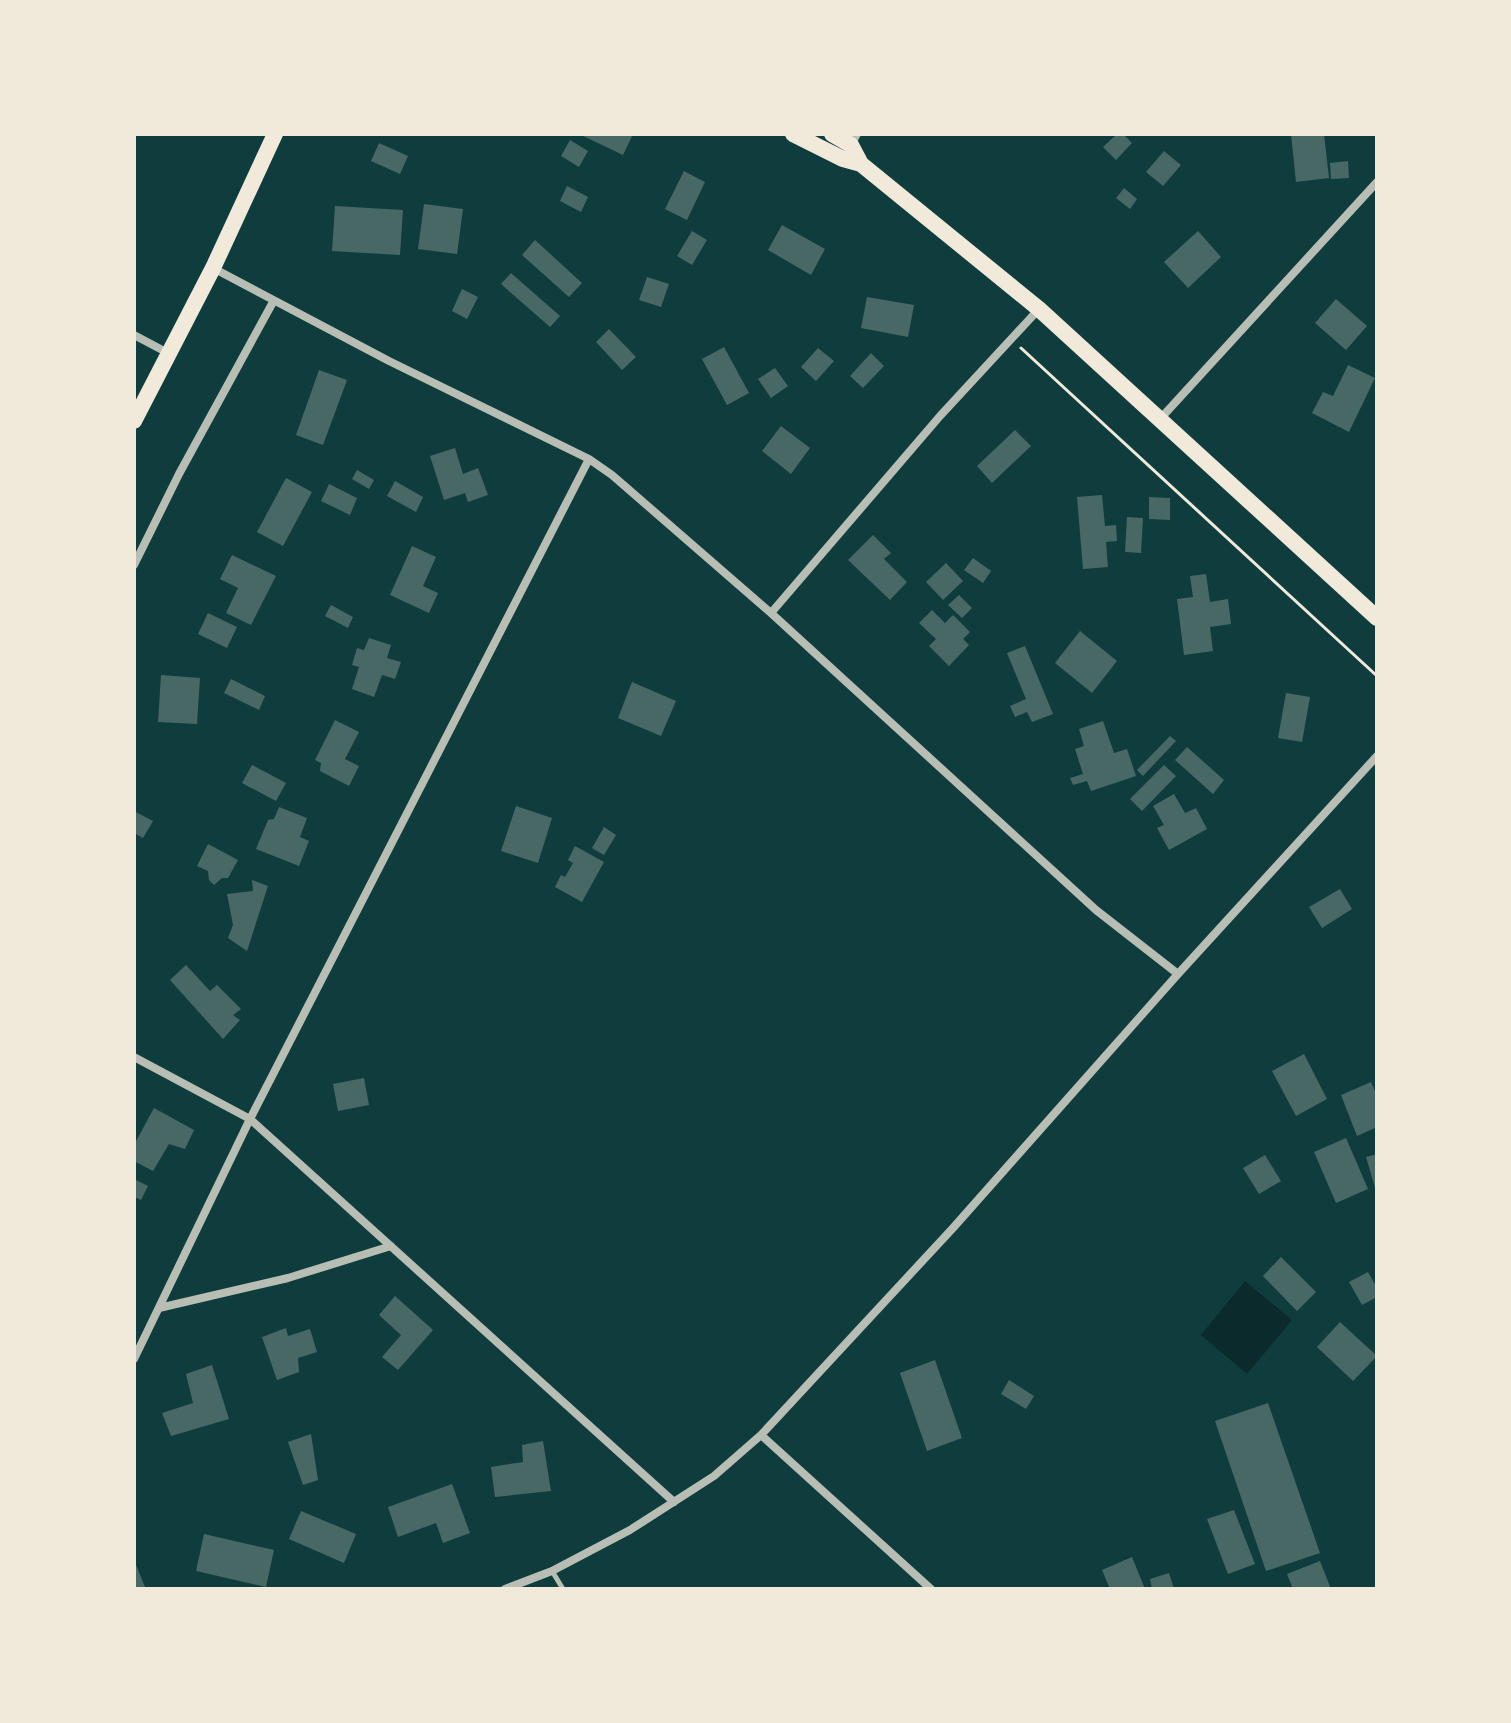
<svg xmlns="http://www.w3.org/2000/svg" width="1511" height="1723" font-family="'Sofia Sans Condensed',sans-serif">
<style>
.water{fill:#0a2a2b}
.building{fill:#486865}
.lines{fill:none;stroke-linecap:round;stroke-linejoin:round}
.path{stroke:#f1e9da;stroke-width:3}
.service{stroke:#b8beb3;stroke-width:5}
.minor{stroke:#b8beb3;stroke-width:8}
.secondary{stroke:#f1e9da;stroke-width:16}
</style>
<rect width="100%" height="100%" fill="#0f3d3e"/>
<path class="water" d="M1245,1281l47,39 -45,54 -46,-39z"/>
<path class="building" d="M579,134h54l-10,21z
M1117,134h6l9,9 -16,17 -13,-13z
M1291,134h33l5,44 -33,4z
M570,140l18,11 -9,16 -18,-11z
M379,143l29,13 -8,18 -29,-13z
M1164,151l17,14 -18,21 -17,-14z
M1348,161l1,17 -18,1 -1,-16z
M684,171l21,11 -18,38 -22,-11z
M567,186l21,11 -7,15 -21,-11z
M1124,188l13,11 -7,10 -14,-11z
M424,204l39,5 -6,45 -39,-5z
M335,206l68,4 -3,45 -68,-4z
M782,225l43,24 -14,26 -43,-25z
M692,231l15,9 -15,25 -15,-9z
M1198,231l23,26 -33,31 -24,-26z
M535,240l47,43 -13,14 -47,-42z
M511,273l49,43 -10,11 -49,-43z
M647,277l22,7 -8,23 -22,-7z
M462,289l16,8 -11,22 -15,-8z
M867,297l47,8 -6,32 -47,-9z
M1336,299l31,27 -21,24 -31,-27z
M609,329l27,28 -14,13 -26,-28z
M724,347l25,46 -22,12 -25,-46z
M818,348l16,13 -18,20 -15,-14z
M871,353l13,13 -21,22 -13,-12z
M1348,365l27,13 -26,54 -37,-19 11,-21 10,4z
M775,368l13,18 -17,12 -13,-19z
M319,370l28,10 -24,65 -27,-10z
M781,426l29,22 -19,26 -29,-23z
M1015,430l16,16 -39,37 -15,-17z
M455,448l8,26 15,-6 10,27 -20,7 -3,-9 -21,7 -14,-44z
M357,470l17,10 -5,9 -17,-10z
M286,478l26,14 -29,54 -26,-14z
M395,481l28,16 -7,15 -29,-16z
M329,484l28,14 -7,17 -29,-14z
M1102,495l3,31 11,-1 1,16 -11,1 2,25 -25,2 -6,-72z
M1149,497l21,1v22l-21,-1z
M1127,517l16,1 -2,35 -16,-1z
M873,535l18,18 -7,6 23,23 -17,18 -42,-40z
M412,546l24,11 -13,29 15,7 -9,20 -39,-18z
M232,555l44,21 -25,49 -25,-12 12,-25 -18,-9z
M973,558l18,13 -8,12 -19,-13z
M946,563l17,18 -20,19 -17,-18z
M1206,574l4,28 18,-3 3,25 -21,3 3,24 -29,4 -7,-56 16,-2 -3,-21z
M959,595l13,13 -10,10 -14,-13z
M331,605l22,12 -5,11 -23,-12z
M932,610l13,13 8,-8 17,17 -7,7 6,6 -20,21 -20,-20 7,-7 -17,-16z
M208,613l29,14 -10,21 -29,-14z
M1080,631l37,30 -25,32 -37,-30z
M369,638l22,7 -4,13 14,4 -6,17 -13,-4 -8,22 -22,-8 7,-22 -7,-2 5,-17 7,2z
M1025,646l28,68 -21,8 -5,-10 -12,5 -5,-11 16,-7 -19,-46z
M161,675l39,3 -3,46 -39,-2z
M231,679l34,17 -6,14 -35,-17z
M632,682l44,19 -15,35 -43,-18z
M1286,693l24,4 -8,45 -24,-4z
M335,720l24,12 -14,27 14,7 -10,20 -29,-15 1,-8 -6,-3z
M1103,721l11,32 13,-4 9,27 -45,15 -4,-10 -14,4 -3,-7 13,-4 -8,-25 9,-3 -5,-17z
M1170,736l6,5 -33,35 -6,-6z
M1187,747l37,33 -11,14 -38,-34z
M252,765l34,18 -10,18 -34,-18z
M1164,765l12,11 -34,35 -12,-12z
M1174,794l11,19 11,-5 11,21 -38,21 -12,-22 7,-3 -11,-19z
M516,806l36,12 -14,45 -37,-12z
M279,807l28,11 -7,19 9,4 -10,25 -43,-17 12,-29 6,-1z
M134,811l19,10 -10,17 -9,-5z
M604,827l12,8 -12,20 -12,-7z
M208,844l30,16 -10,18h-6l-8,7 -5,-5 -1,-9 -11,-5z
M575,846l29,16 -22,40 -27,-15 6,-12 4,2 8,-14 -5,-3z
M252,880l16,6 -21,65 -19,-13 5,-13 -6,-31 26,-3z
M1340,889l12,20 -30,19 -13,-21z
M186,965l24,26 7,-6 24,24 -8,6 7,5 -17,19 -53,-59z
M1304,1054l23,45 -31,17 -24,-45z
M364,1078l5,27 -31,6 -5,-27z
M1371,1082l6,14v31l-20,9 -16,-41z
M154,1108l40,22 -9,19 -16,-5 -16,27 -19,-10v-16z
M1346,1138l22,51 -32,14 -22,-51z
M1377,1154v37h-1l-10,-34z
M1265,1155l16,26 -22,13 -16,-26z
M134,1179l14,7 -7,14 -7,-3z
M1281,1257l35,35 -19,19 -34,-35z
M1368,1272l9,16v9l-15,8 -13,-23z
M395,1296l38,34 -35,40 -16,-13 19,-22 -22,-20z
M1340,1322l37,34 -24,25 -36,-34z
M286,1328l2,8 22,-7 7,23 -19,6 1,14 -22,8 -15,-43z
M935,1360l27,78 -35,13 -27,-78z
M212,1365l17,54 -58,17 -9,-23 31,-10 -7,-29z
M1009,1380l25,16 -8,13 -25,-15z
M1268,1403l52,150 -54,18 -51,-150z
M311,1434l7,46 -15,5 -15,-43z
M543,1441l8,50 -56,6 -4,-30 32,-5 -1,-17z
M452,1484l18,49 -27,10 -7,-20 -38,14 -10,-30z
M1234,1510l21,54 -27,10 -21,-55z
M301,1511l55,23 -12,29 -55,-24z
M204,1534l70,16 -8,37 -70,-16z
M1132,1557l13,32h-35l-8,-19z
M134,1560l11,27 -5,2h-6z
M1320,1561l11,28h-38l-6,-15z
M1169,1573l5,16h-22l-2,-10z"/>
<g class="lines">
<path class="path" d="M1021,348l356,328"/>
<path class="service" d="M552,1571l11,18"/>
<path class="minor" d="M849,148l8,-14
M213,268l176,93 200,98 23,16 159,138 325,297 82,64
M134,335l34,18
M1161,418l216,-236
M134,565l45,-91 94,-172
M771,613l169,-197 99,-107
M134,1057l116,62 424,383
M159,1308l129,-30 103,-32
M134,1359l116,-240 339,-660
M761,1435l170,154
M505,1589l47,-18 78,-41 84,-54 47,-41 192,-207 225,-254 199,-218"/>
<path class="secondary" d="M793,134l50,25 18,5
M832,134l19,11 10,19 178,145 338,309
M134,421l79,-153 62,-134"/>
</g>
<rect width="1511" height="1723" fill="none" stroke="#f1e9da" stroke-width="272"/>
</svg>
